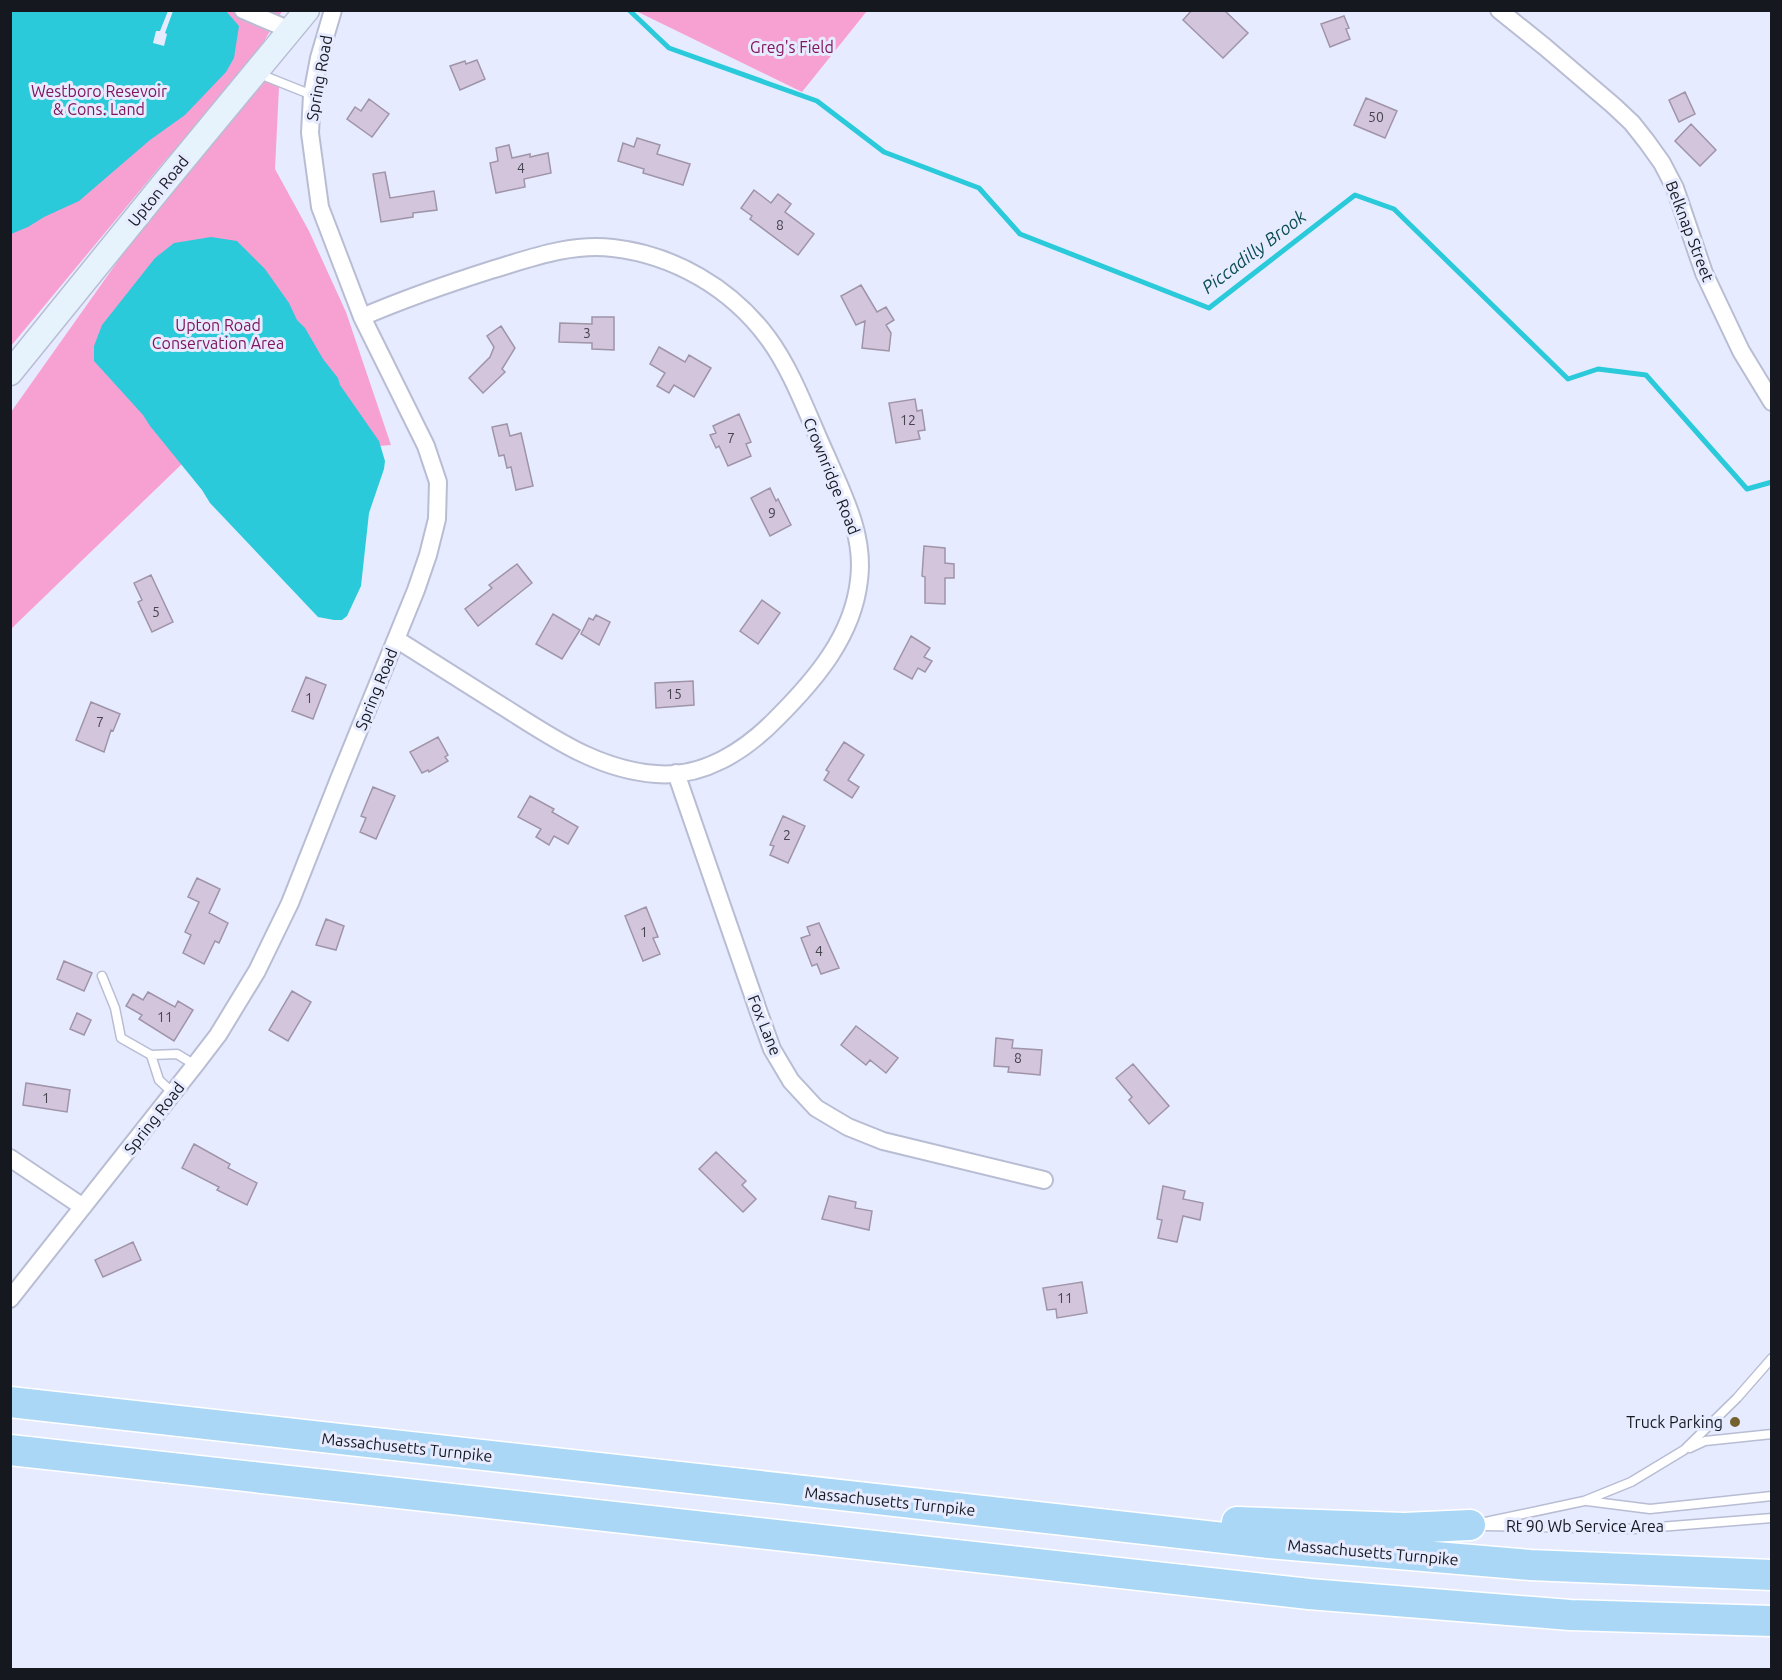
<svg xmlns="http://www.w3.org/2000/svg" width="1782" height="1680" font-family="Ubuntu,sans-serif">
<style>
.green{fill:#f7a1d2}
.water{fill:#2acadb}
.pier{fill:#e7ebff}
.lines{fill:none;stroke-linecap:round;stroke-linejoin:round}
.stream{stroke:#2acadb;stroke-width:5}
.building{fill:#d3c6dc;stroke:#9f94a8;stroke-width:1.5}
.lane-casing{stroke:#b8bdd4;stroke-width:11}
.street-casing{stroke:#b8bdd4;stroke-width:20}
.secondary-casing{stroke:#b8bdd4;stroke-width:27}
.highway-casing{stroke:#fff;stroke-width:33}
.lane{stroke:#fff;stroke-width:8}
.street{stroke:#fff;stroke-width:16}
.secondary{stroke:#e6f3fd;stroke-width:24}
.highway{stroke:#abd7f7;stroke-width:30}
.poi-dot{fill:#746130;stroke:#e7ebff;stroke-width:2}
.labels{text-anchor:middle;stroke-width:6;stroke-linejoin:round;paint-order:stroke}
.number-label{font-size:14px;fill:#45444f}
.park-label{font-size:16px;fill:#80175e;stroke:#e7ebff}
.street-label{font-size:16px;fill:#161820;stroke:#e7ebff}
.poi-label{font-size:16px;fill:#161820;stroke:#e7ebff;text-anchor:end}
.water-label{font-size:18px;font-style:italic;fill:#0b4d54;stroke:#e7ebff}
</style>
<rect width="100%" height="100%" fill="#e7ebff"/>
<path class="green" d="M11,11h271l-54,91 -61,56 -156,188z
M636,11l231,-1v1l-65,81z
M251,73l28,14 -4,82 34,62 37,81 45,133 -207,17 -173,167v-217z"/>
<path class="water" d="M11,11h215l13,15 -5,32 -8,14 -41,43 -35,25 -71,61 -35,16 -16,10 -17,7z
M211,237l26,4 28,28 24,34 8,17 8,8 18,31 15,19 2,7 39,56 6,20 -1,8 -15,44 -8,73 -14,30 -5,4h-8l-16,-3 -108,-114 -8,-13 -52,-64 -7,-11 -49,-54v-15l8,-21 53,-67 19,-15z"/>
<path class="pier" d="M168,11h5l-8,22 2,1 -3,12 -11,-3 3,-12h4z"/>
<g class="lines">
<path class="stream" d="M629,10l40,38 148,53 67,51 95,36 41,46 189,74 146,-113 39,14 174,170 30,-10 48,6 101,114 25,-7"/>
</g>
<path class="building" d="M1192,10h32l24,23 -25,25 -40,-38z
M1344,16l5,12 -3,1 4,10 -20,8 -9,-23z
M477,60l8,19 -25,11 -10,-24 15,-5 1,3z
M1685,92l10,22 -16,8 -10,-22z
M1366,98l31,13 -12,27 -31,-13z
M369,99l20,15 -17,23 -25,-18 8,-12 6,4z
M1691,124l25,26 -16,16 -25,-25z
M637,138l23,7 -3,9 33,10 -7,21 -40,-12 1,-4 -26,-8 5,-18 11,4z
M509,145l3,13 18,-4v3l18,-4 3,20 -27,6 1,8 -29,6 -6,-30 8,-2 -2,-13z
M385,172l5,26 44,-7 3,19 -24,3v4l-32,5 -8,-48z
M754,190l17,13 7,-9 13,10 -6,8 29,22 -16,21 -48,-36 2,-3 -11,-8z
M861,285l16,27 9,-5 8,13 -8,5 5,8 -2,18 -27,-3 3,-27 -9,4 -15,-29z
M592,317h22v33l-22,-1v-6l-33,-1 1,-19 32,1z
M501,326l14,22 -13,21 3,3 -22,21 -14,-15 21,-21 4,-10 -7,-11z
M659,347l26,15 4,-7 22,13 -17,29 -20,-12 -5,8 -12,-7 8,-13 -15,-9z
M915,399l2,12 5,-1 3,20 -7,1 2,8 -24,4 -7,-40z
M739,414l12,28 -5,2 5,12 -23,10 -9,-20 -3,2 -6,-13 6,-2 -3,-7z
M507,424l3,12 11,-3 12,53 -17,4 -5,-23 -4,1 -3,-13 -5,1 -7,-29z
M770,488l6,13 2,-2 13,26 -21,11 -19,-38z
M924,546l21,2v15l9,1v14h-9v26l-20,-1v-26l-3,-1z
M517,564l15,19 -54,43 -13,-17 27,-21 -3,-3z
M151,575l22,47 -21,10 -14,-30 4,-2 -8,-17z
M762,600l18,13 -22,31 -18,-13z
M553,614l27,16 -18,29 -26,-15z
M596,615l14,7 -11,23 -18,-11 8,-16 4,2z
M911,636l19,12 -6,9 8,4 -7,11 -7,-4 -6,11 -18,-10z
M306,677l20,8 -13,34 -21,-8z
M693,681l1,24 -38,3 -1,-25z
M91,702l29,12 -7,17 -2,-1 -7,22 -28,-12z
M438,737l10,18 -3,2 3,4 -19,11 -1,-2 -6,3 -12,-21z
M844,742l20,13 -16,25 11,7 -7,11 -28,-18 5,-8 -3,-2z
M373,787l22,9 -19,43 -16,-7 6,-14 -5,-2z
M530,796l24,13 -2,3 26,15 -10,17 -14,-8 -5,9 -13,-8 5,-8 -23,-12z
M783,816l22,10 -17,37 -18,-8 4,-9 -4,-1z
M197,878l23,11 -11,24 19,10 -9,20 -4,-2 -11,23 -21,-11 8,-18 -6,-3 14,-30 -11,-5z
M646,907l12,30 -5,1 7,16 -17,7 -18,-45z
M326,919l18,7 -8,24 -20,-5z
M819,923l20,45 -18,6 -4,-10 -5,2 -11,-28 9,-3 -3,-8z
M64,961l28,12 -8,18 -27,-12z
M292,991l19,11 -23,39 -19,-11z
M148,992l27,15 3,-6 15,9 -19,31 -35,-22 3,-4 -16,-9 7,-12 10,6z
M77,1013l14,7 -7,15 -14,-6z
M856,1026l42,32 -12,15 -16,-13 -4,5 -25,-20z
M996,1038l17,2 -1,8 30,2 -2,25 -32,-3 1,-5 -15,-1z
M1133,1064l36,42 -20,18 -20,-24 3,-3 -16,-19z
M26,1083l44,7 -3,22 -44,-7z
M194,1144l36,20 -2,4 29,15 -10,22 -30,-15 2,-3 -37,-19z
M716,1152l30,29 -4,4 14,14 -13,13 -44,-43z
M1163,1186l22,5 -2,8 20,4 -3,17 -17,-4 -6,26 -19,-4 4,-18 -5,-1z
M829,1196l27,6 -1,6 17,3 -3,19 -47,-11z
M133,1242l8,18 -38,17 -8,-17z
M1082,1282l5,31 -30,5 -1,-9 -9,1 -4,-22z"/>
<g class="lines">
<defs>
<path id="lane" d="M257,73l55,22
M102,976l13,32 6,30 30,17
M173,1093l-14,-13 -8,-25 26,-1 18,11
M1690,1448l15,-7 67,-7
M1587,1501l63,8 122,-13
M1476,1524l108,-23 47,-19 53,-32 53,-52 35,-40
M1486,1526l148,3 138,-11"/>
<path id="street" d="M243,10l47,20
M1499,10l46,37 69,59 18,17 15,19 15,21 13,25 29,85 37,78 31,51
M362,317c42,-18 85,-33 129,-47 40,-12 80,-27 122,-22 61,7 118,40 155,90 25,34 40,78 58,117 17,40 39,80 33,125 -6,56 -44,100 -82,138 -32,33 -74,60 -121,56 -59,-4 -106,-38 -154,-68 -35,-22 -71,-45 -106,-67
M676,773l83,240 13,36 19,32 25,27 32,19 35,14 161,39
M10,1158l73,49
M10,1299l185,-234 23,-30 39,-64 33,-68 49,-124 77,-189 12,-35 9,-36 1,-37 -12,-36 -64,-129 -42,-110 -10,-74 2,-38 7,-37 14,-48"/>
<path id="secondary" d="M10,373l154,-190 143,-173"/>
<path id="highway" d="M10,1402l1259,141 261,22 242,10
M10,1450l1299,144 261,21 202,6
M1237,1522l167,6 66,-3"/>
</defs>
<use href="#lane" class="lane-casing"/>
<use href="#street" class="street-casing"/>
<use href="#secondary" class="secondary-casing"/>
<use href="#highway" class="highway-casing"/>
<use href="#lane" class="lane"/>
<use href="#street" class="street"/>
<use href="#secondary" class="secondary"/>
<use href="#highway" class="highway"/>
</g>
<circle class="poi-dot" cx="1735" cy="1422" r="6"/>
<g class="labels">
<g class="number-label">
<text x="1376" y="122">50</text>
<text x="521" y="173">4</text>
<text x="780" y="230">8</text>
<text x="587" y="338">3</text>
<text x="908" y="425">12</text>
<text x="731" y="443">7</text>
<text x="772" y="518">9</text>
<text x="156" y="617">5</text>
<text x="674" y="699">15</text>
<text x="309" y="703">1</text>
<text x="100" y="727">7</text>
<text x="787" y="840">2</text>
<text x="644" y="937">1</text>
<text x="819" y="956">4</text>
<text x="165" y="1022">11</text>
<text x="1018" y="1063">8</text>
<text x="46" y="1103">1</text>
<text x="1065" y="1303">11</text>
</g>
<g class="park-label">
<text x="792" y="53">Greg's Field</text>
<text x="99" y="97">Westboro Resevoir<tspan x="99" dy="18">&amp; Cons. Land</tspan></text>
<text x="218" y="331">Upton Road<tspan x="218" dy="18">Conservation Area</tspan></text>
</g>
<g class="street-label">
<text transform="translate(319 78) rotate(-80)" y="6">Spring Road</text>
<text transform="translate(158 191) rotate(-51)" y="6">Upton Road</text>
<text transform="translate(1690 231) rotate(69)" y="6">Belknap Street</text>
<text transform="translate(832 476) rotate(68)" y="6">Crownridge Road</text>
<text transform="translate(376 689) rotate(-68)" y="6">Spring Road</text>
<text transform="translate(765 1025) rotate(68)" y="6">Fox Lane</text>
<text transform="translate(154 1118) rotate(-52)" y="6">Spring Road</text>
<text transform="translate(407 1447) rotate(6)" y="6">Massachusetts Turnpike</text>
<text transform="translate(890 1501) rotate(6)" y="6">Massachusetts Turnpike</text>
<text x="1585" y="1532">Rt 90 Wb Service Area</text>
<text transform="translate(1373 1552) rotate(5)" y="6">Massachusetts Turnpike</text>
</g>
<g class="poi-label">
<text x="1723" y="1428">Truck Parking</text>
</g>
<g class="water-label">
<text transform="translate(1254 252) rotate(-37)" y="6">Piccadilly Brook</text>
</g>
</g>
<rect width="1782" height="1680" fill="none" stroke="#161820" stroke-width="24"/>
</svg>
